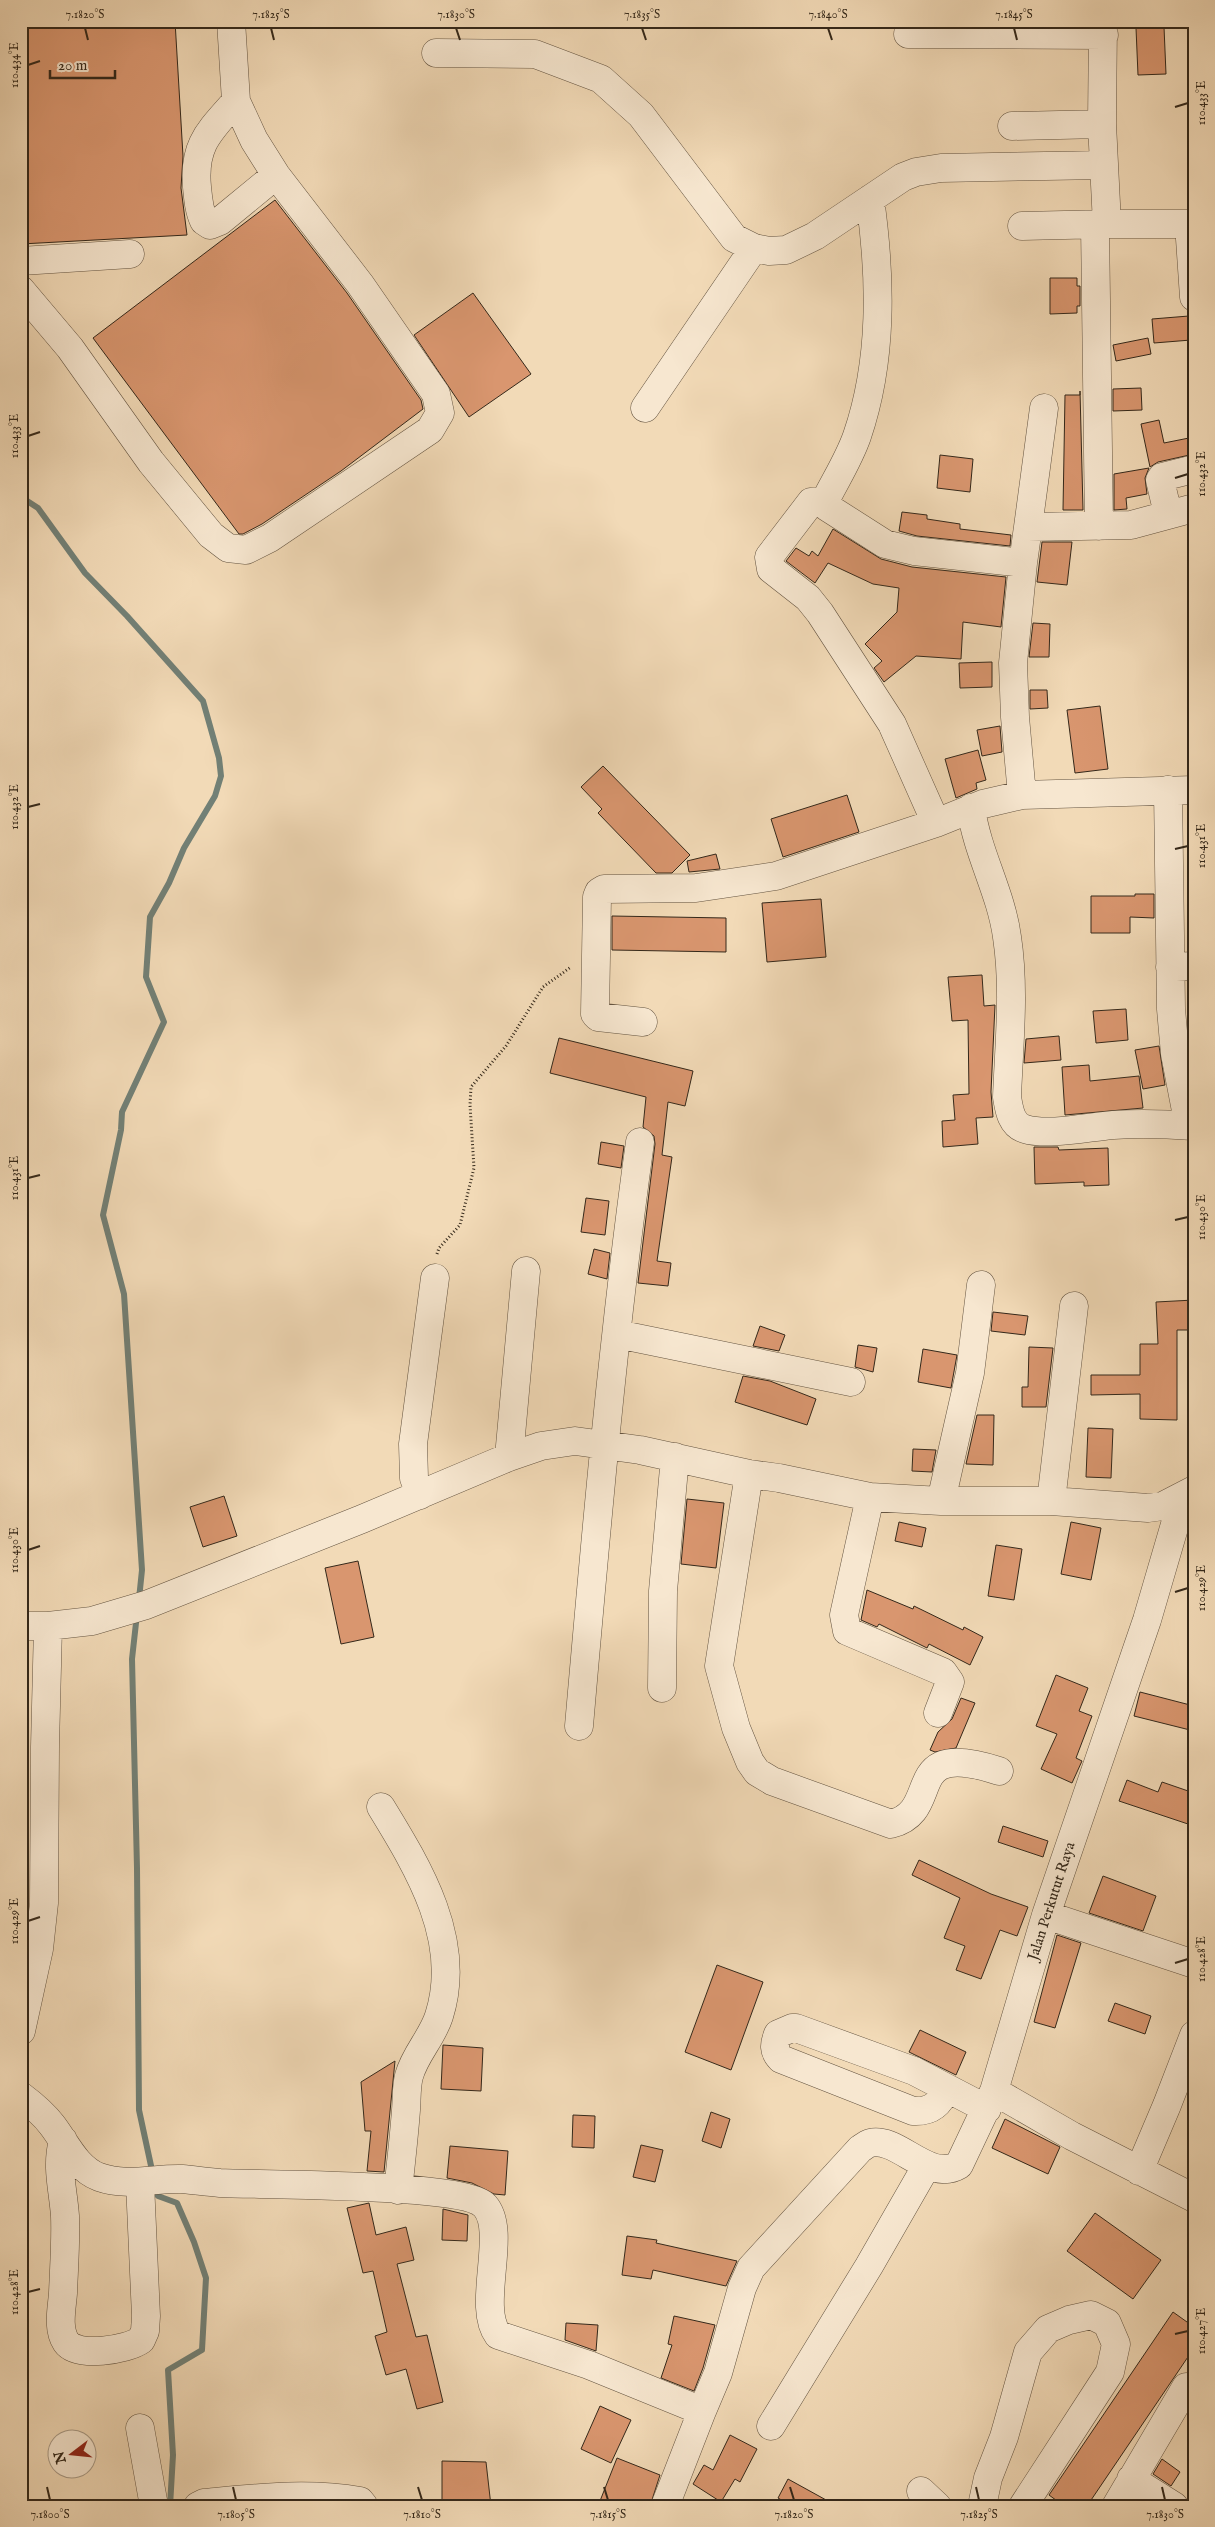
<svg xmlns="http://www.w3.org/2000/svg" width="1215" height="2527" font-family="'IM FELL English',serif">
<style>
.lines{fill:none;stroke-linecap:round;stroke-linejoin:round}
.stream{stroke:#728076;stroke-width:6}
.building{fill:#d9966f;stroke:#34281a}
.minor-casing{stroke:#645441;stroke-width:29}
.path{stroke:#34281a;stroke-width:3;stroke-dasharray:1 2.5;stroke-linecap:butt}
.minor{stroke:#f7e7d0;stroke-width:28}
.ticks{fill:none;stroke:#34281a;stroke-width:2}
.labels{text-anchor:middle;stroke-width:4;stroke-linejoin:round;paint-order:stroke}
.street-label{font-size:15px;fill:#34281a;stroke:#f7e7d0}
.neatline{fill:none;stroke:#34281a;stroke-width:2}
.ticks-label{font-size:12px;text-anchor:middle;fill:#34281a}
</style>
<rect width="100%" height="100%" fill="#f2dab7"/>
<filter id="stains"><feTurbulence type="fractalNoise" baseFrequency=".004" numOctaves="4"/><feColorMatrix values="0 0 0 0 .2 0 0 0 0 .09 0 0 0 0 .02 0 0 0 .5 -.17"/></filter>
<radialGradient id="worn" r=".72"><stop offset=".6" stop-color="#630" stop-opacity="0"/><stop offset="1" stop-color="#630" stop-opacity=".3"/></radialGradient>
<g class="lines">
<path class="stream" d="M21,497l17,11 47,65 42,43 76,85 16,57 2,18 -6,20 -31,52 -15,35 -19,34 -4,60 18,45 -42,90 -1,18 -18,85 21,79 18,276 -3,29
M137,1614l-5,45 5,209 2,242 14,65
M156,2187l2,9 19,7 17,39 12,36 -4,72 -34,20 5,85 -3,51"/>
</g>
<path class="building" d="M21,21h154l8,135 -2,32 6,47 -166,9z
M1164,27l2,47 -28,1 -2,-47z
M275,200l72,93 74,107 2,9 -82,62 -79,53 -19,10h-4l-146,-196z
M1050,278h27v8h3v20h-3v7l-27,1z
M473,293l58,81 -62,43 -55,-82z
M1189,316l2,24 -37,3 -2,-24z
M1148,338l3,16 -35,7 -3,-16z
M1141,388l1,22 -29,1v-22z
M1080,391l3,119h-20l2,-115h15z
M1159,420l5,23 25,-5 2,10 3,-1v7l-36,8 -8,5 -9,-43z
M940,455l33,4 -3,33 -33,-4z
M1149,468l-4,10 2,16 -21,4 1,11 -13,1v-36z
M902,512l25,3v4l33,5v5l51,6 -1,11 -93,-10 -18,-5z
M833,529l48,30 31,8 94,10 -5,50 -38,-5 -2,37 -45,-3 -32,26 -10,-14 8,-7 -17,-17 32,-32 2,-24 -26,-4 -45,-21 -13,20 -29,-22 10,-13 13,8 3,-5 6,5z
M1042,542h30l-5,43 -30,-3z
M1033,623l17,1 -1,33h-20z
M992,662v25l-32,1 -1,-25z
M1030,690h17l1,18 -18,1z
M1100,706l8,63 -33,4 -8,-63z
M1000,726l2,26 -20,4 -5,-26z
M978,750l8,30 -10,3 1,6 -21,9 -11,-39z
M603,766l87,89 -18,18h-16l-58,-60 4,-4 -21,-22z
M847,795l12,37 -76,25 -12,-38z
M716,854l4,15 -31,3 -2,-11z
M1135,894h19v24l-24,-1v16h-39v-37h44z
M821,899l5,58 -59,5 -5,-59z
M612,916l114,2v34l-114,-2z
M982,975l2,31 11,-1 -4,87 2,25 -17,1 2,26 -35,3 -1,-26 13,-1 -2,-25 16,-1 -1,-74 -16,1 -4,-44z
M1126,1009l2,31 -32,3 -3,-32z
M1059,1036l2,24 -37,3 2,-24z
M559,1038l134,33 -8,35 -17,-4 -6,53 10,2 -15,104 14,2 -3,23 -30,-3 17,-139 -1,-8 -11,-9 3,-30 -96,-24z
M1159,1046l6,39 -22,4 -8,-39z
M1089,1065l1,16 49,-5 4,32 -78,7 -3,-48z
M601,1142l23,4 -3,22 -23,-4z
M1034,1147h24l1,3 49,-2 1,37 -25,1v-4l-49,2z
M586,1198l23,3 -4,34 -24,-3z
M594,1249l16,4 -3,26 -19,-5z
M1194,1300v30h-17v90l-37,-1v-25l-49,1v-20h49v-31h18l-2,-42z
M993,1312l35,4 -3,19 -34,-4z
M760,1326l25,9 -6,16 -26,-5z
M858,1345l19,3 -4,24 -18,-5z
M1029,1347l24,1 -7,59h-24v-20h6z
M923,1349l34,6 -6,33 -33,-6z
M743,1376l27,5 46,18 -9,26 -72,-23z
M977,1415h17l-1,50 -27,-1z
M1088,1428l25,1 -2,49 -25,-1z
M913,1449l23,1 -4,22 -20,-1z
M224,1496l13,40 -34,11 -13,-40z
M687,1499l37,4 -8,65 -35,-4z
M899,1522l27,6 -4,19 -27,-6z
M1071,1522l30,6 -10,52 -30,-6z
M996,1545l26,4 -8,51 -26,-4z
M358,1561l16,76 -33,7 -16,-76z
M867,1590l46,19 1,-3 49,24 1,-3 19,10 -13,28 -41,-21 -2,4 -48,-24 -2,3 -16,-7z
M1056,1675l32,13 -9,23 13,5 -16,42 6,3 -10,22 -31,-14 16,-35 -21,-8z
M1140,1692l54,14v25l-60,-15z
M961,1698l14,5 -19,45 -21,4 -5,-2 8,-18 14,-13z
M1127,1780l31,12 4,-10 32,11v33l-75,-25z
M1003,1826l45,15 -5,16 -45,-15z
M919,1860l72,34 37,13 -11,29 -17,-6 -19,49 -25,-9 9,-24 -21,-8 16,-40 -48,-23z
M1103,1876l53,20 -13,35 -54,-18z
M1057,1935l24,8 -26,85 -21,-6z
M717,1965l46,17 -32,88 -46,-18z
M1115,2003l36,13 -6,18 -37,-13z
M920,2030l46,22 -10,23 -47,-23z
M443,2045l40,3 -2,43 -40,-2z
M395,2061l-11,111 -17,-1 4,-40h-6l-4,-49z
M711,2112l19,7 -9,29 -19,-7z
M573,2115l22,1 -1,32 -22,-1z
M1005,2119l55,28 -12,27 -56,-26z
M641,2145l22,5 -8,32 -22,-5z
M450,2146l58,5 -3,44 -11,-1 -22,-11 -25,-5z
M369,2203l7,32 30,-8 8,33 -17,4 19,73 11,-2 16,67 -26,7 -11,-40 -20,6 -11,-39 12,-4 -14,-61 -10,2 -16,-65z
M443,2209l25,6 -1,26 -25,-1z
M1095,2213l66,47 -28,39 -66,-48z
M627,2236l30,4 -1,3 81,18 -11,25 -73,-16 -2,9 -29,-4z
M1173,2312l21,15v21l-107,158h-23l-15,-11z
M674,2316l41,9 -12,43 -9,23 -33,-13 11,-33 -4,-1z
M566,2323l32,2 -2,26 -31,-11z
M600,2406l31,14 -20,43 -30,-14z
M730,2435l27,14 -17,33 -5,-3 -14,23 -28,-18 11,-19 9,5z
M617,2458l43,17 -10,31h-52z
M1162,2459l18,13 -9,14 -18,-12z
M442,2461l44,1 5,44h-49z
M788,2479l49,27h-45l-14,-8z"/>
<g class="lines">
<defs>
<path id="minor" d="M1103,21l-1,103 5,100h87
M908,34l196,1
M436,53l99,1 66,25 40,36 93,123 20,10 15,3 17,-1 29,-14 88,-59 13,-5 25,-4 163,-3
M236,101c-26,30 -43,43 -39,86 1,11 2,24 7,34l6,4 10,-4 56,-46
M1012,126l90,-2
M870,199c11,79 13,161 -13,237 -8,23 -21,43 -32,65l2,6 58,37 29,7 109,12 -10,100 2,54 7,78
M1189,224l5,73
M1095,225l4,301
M1022,226l85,-2
M21,261l109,-7
M21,290l49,58 81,114 60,73 17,13 18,2 24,-12 160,-108 10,-17 -4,-19 -76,-110 -84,-109 -22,-35 -18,-39 -5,-80
M645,408l109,-160
M825,501l-14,1 -42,55 2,12 37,29 12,15 72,111 44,99
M1168,514l-8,-34 2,-3 32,-8
M1028,527l16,-119
M1023,563l5,-36 103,-2 63,-17
M1168,790l3,219 4,45 14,72
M971,808c6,45 30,84 36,129 8,52 2,108 0,160 2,12 4,28 18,32 23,7 63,-2 88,-4 26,-2 54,-1 81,1
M1170,967l24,-1
M643,1022l-45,-5 -3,-3 2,-117 2,-5 5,-3 92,-1 80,-12 160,-53 47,-19 39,-9 172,-5
M617,1334l234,48
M509,1457l17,-186
M749,1474l-30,192 17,62 14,34 7,10 15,9 119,43c54,-13 7,-86 108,-53
M420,1495l-6,-17 -1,-34 22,-166
M870,1497l-26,118 3,16 96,41 7,10 -12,31
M1183,1497l-36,123 -101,295 -52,176 78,45 122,62
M941,1501l29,-128 11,-88
M1051,1501l23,-195
M21,1626h27l44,-5 54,-16 216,-86 147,-62 32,-11 34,-5 65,9 109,24 30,4 91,19 71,4h110l97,7 15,-2 31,-16
M662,1688l1,-97 12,-134
M579,1726c17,-195 34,-390 61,-584
M381,1807c38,62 82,134 58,209 -7,22 -24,38 -30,60 -3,11 -2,23 -3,34 -2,27 -5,53 -8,80
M1046,1915l148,49
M21,2031l18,-82 5,-46 1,-156 3,-121
M946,2088c-6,17 -15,24 -33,23l-132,-52c-8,-8 -7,-15 -3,-25l14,-6h4l118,43 73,38
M21,2096c12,9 22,17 31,29 14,18 24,43 47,52 28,10 55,1 83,2 12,1 25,3 38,4 41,2 244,0 265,23 23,26 -9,100 13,129l91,30 113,46 16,-38 24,-85 9,-20 109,-119c3,-2 7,-5 10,-6 28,-7 59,40 89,22l35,-74
M63,2140c-7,28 0,48 2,76 1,25 -1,51 -2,77 -1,15 -6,35 3,49 11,16 61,8 75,-2l4,-9 1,-15 -6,-133
M1139,2171l28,-66 27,-70
M771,2426l98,-160 58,-101
M140,2428l14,78
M1131,2479l43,27
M921,2491l16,15
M198,2506l6,-3c53,-5 104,-11 156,-2l4,5
M665,2506l37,-95
M982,2506l6,-28 16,-41 24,-85 20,-23 21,-9 22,-5 16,8 9,21 -6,28 -87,134
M1116,2506l70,-119"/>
</defs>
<use href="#minor" class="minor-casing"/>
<path class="path" d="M437,1254l2,-6 21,-23 14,-57 -4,-63 1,-18 35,-41 37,-59 28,-20"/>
<use href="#minor" class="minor"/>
</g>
<path class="ticks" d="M85,28l3,12M271,28l3,12M456,28l4,12M642,28l4,12M828,28l4,12M1014,28l3,12M28,65l12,-4M1175,107l13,-4M28,436l12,-4M1175,478l13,-4M28,807l12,-3M1175,849l13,-3M28,1178l12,-3M1175,1220l13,-3M28,1550l12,-4M1175,1592l13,-4M28,1921l12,-4M1175,1963l13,-4M28,2292l12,-3M1175,2334l13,-3M47,2487l3,13M233,2487l3,13M418,2487l4,13M604,2487l4,13M790,2487l4,13M976,2487l3,13M1162,2487l3,13"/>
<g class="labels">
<g class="street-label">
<text transform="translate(1051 1901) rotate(-72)" y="5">Jalan Perkutut Raya</text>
</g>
</g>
<rect width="1215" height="2527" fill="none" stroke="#f2dab7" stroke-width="55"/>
<g transform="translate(72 2454) rotate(254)"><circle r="24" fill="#f7e7d0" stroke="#a99b87"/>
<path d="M0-4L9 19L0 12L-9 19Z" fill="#8f2418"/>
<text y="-8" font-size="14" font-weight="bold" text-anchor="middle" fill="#34281a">N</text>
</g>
<path d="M50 70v8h65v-8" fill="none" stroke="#34281a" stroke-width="2.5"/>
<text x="58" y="70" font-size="15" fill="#34281a" stroke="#f7e7d0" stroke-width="4" paint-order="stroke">20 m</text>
<rect x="28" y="28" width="1160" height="2472" class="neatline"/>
<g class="ticks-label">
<text x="85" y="18">7.1820°S</text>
<text x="271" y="18">7.1825°S</text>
<text x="456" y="18">7.1830°S</text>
<text x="642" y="18">7.1835°S</text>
<text x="828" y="18">7.1840°S</text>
<text x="1014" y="18">7.1845°S</text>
<text transform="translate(14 65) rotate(-90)" y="4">110.434°E</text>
<text transform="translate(1201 103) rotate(-90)" y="4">110.433°E</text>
<text transform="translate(14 436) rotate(-90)" y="4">110.433°E</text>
<text transform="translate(1201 474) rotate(-90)" y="4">110.432°E</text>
<text transform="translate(14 807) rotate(-90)" y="4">110.432°E</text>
<text transform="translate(1201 846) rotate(-90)" y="4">110.431°E</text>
<text transform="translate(14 1178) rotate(-90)" y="4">110.431°E</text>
<text transform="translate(1201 1217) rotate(-90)" y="4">110.430°E</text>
<text transform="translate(14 1550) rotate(-90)" y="4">110.430°E</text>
<text transform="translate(1201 1588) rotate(-90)" y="4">110.429°E</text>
<text transform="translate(14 1921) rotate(-90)" y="4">110.429°E</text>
<text transform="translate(1201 1959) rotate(-90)" y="4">110.428°E</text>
<text transform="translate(14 2292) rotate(-90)" y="4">110.428°E</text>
<text transform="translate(1201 2331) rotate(-90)" y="4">110.427°E</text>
<text x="50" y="2518">7.1800°S</text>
<text x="236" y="2518">7.1805°S</text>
<text x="422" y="2518">7.1810°S</text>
<text x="608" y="2518">7.1815°S</text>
<text x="794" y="2518">7.1820°S</text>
<text x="979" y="2518">7.1825°S</text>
<text x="1165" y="2518">7.1830°S</text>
</g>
<rect width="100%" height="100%" filter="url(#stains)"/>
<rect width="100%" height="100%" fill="url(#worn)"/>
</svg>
